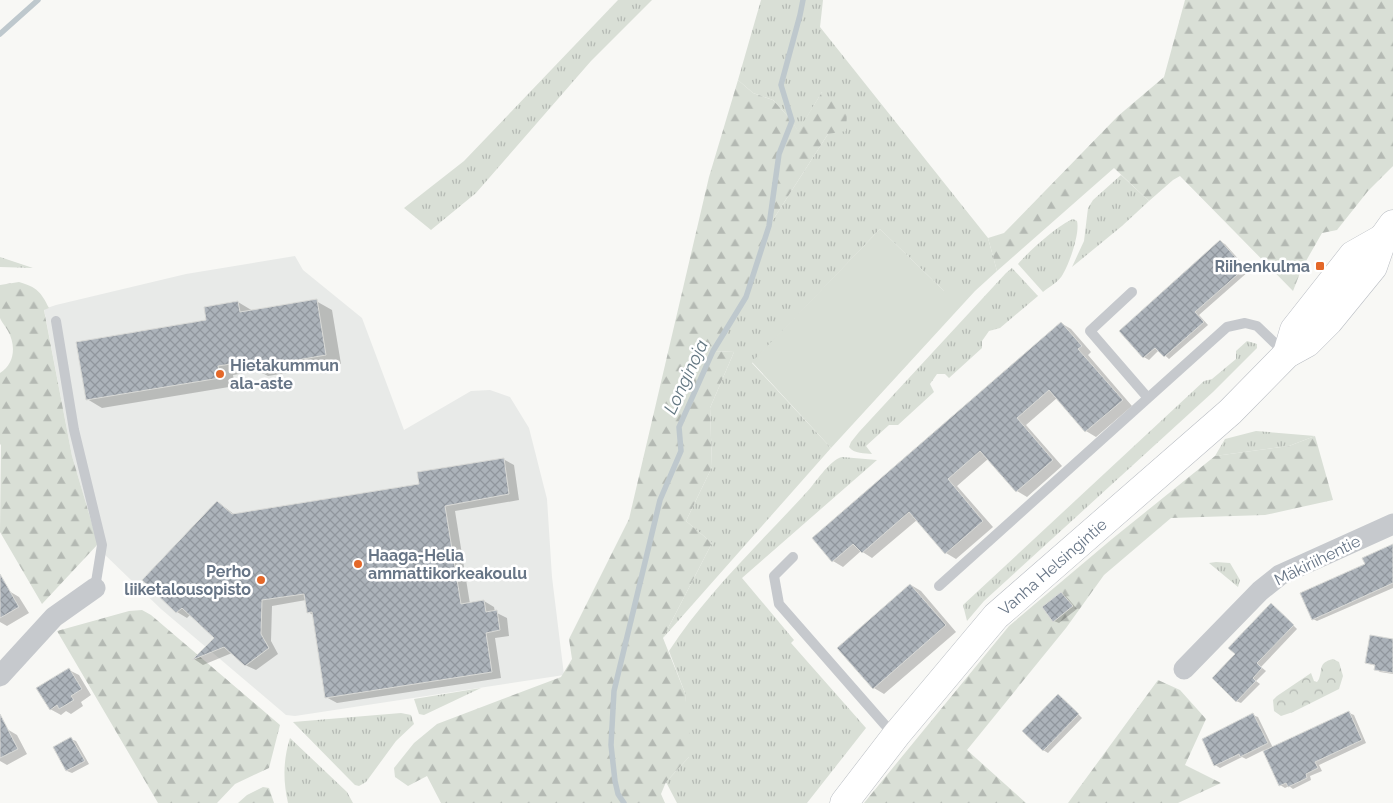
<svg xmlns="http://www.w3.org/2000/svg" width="1393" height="803" font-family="Raleway,sans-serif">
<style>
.built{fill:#e8eae8}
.grass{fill:url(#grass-tufts)}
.forest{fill:url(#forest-firs)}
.park{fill:url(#park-crowns)}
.pitch{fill:#d9dfd6}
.shadow{fill:#0003}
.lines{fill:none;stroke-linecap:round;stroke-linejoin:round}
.stream{stroke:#bec8cd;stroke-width:5.5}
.building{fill:url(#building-cross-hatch);stroke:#d9dad7}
.secondary-casing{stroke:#b8bcc2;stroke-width:29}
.service{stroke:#c6c9cd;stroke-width:10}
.minor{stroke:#c6c9cd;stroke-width:21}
.secondary{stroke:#fff;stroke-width:28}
.poi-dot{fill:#e46829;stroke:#fff;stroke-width:2}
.labels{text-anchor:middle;stroke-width:5;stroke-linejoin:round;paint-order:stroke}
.poi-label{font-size:16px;font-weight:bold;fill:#677586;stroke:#fff;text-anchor:end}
.street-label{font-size:16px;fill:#677586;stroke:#fff}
.water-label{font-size:18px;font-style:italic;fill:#637782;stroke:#fff}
</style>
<defs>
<pattern id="grass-tufts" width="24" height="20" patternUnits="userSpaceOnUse" patternTransform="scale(1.25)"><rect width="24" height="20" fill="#d9dfd6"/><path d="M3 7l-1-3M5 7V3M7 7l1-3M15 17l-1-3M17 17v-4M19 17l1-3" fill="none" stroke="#b4b9b3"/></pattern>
<pattern id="forest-firs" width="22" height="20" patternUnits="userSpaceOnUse" patternTransform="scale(1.25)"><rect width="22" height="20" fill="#d9dfd6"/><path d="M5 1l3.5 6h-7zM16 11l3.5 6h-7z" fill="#b4b9b3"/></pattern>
<pattern id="park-crowns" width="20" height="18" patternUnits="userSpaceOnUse" patternTransform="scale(1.25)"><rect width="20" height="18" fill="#d9dfd6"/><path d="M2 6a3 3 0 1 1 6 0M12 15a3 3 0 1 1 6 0" fill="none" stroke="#b4b9b3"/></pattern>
<pattern id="building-cross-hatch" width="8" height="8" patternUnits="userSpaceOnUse" patternTransform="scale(1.25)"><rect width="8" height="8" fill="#acb3ba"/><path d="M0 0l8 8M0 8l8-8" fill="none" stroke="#90969d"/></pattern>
</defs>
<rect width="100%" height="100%" fill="#f8f8f5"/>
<path class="built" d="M295,256l8,14 59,48 42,112 67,-39 19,-1 20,7 19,31 18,71 5,78 12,98 -269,41 -9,-1 -125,-106 -59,-57 -4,-8 -26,-88 -28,-147 12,-4 130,-31z"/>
<path class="grass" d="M618,0h34l-61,61 -115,132 -45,37 -27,-22 60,-47z
M761,0h62l-3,27 168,211 9,33 -22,20h-31l-64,-62 -128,134 79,85 -168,190 49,-95 -26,-22 26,-54 -2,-59 24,-56 -21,-1 33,-54 23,-71 59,-92 -6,-42 -24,40 -6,-11 -19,-21 -20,-7 -15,-13z
M1121,175l28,26 -27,25 -50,41 12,-26 4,-33 5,-8z
M1073,219l4,2c3,12 -7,41 -14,53 -3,7 -14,13 -20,18l-25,-28c10,-12 40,-39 55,-45z
M0,257l33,11 -33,-1z
M1012,268l26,28 -38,32 -11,3 -7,10v7l-33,30 -4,-4h-8l-7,10 4,8 -36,33h-9l-23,21 6,8c-7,-1 -18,0 -23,-7l2,-5 8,-10 147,-159z
M1247,341l10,3v4l-44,44 -229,209 -17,20 -4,-16 241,-224 8,-2 24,-20v-8z
M1256,431l59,5 -26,10 -74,10 10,-17z
M842,457l35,3 -135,118 52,62 -3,3 75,85 -59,75h-130l-11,-21 23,-25 -4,-64 -16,-42c36,-56 90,-107 136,-157 10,-10 24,-34 37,-37z
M1216,562l14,1 10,17 -2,7 -29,-24z
M481,688l-57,27 -5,-1 -5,-15z
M401,713l10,2 3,9 -18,17 -30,41 -7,4 -4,-1 -6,-6 -56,-57z
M290,738l57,54 6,11h-65c-5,-22 -5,-43 2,-65z"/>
<path class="forest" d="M1185,0h208v166l-25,25 -31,39 -15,3 -20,35 -9,23 -113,-115 -7,4 -24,21 -35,-33 -117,103 -9,-33 16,-5 114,-117 46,-39z
M738,80l15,13 20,7 19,21 6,10 24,-39 25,21 -1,18 -18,3 -59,92 -23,71 -33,54 21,1 -24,56 2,59 -26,54 26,22 -49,95 22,55 5,46 -1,18 -23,25 -5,12 4,9h-224l-14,-27 -19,10 -13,-9 -1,-9 20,-25 23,-19 124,-47 11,-18 -3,-20 60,-120 80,-342z
M19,282c18,5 22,10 30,26l-5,2 28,146 26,88 -56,60 -42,-72 1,-87 -1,-1v-71c15,-9 16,-28 8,-42 -2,-4 -7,-10 -8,-13 0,-10 0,-23 0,-33z
M1315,436l18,64 -68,15 -94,3 -67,57 -38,53 -99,122 59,53h-162l145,-177 103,-87 103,-83 74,-10z
M142,610l9,5 129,110 -11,43 -34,16 -18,19h-59l-101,-172 72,-20z
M1158,680l22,10 26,29 -21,46 36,18 -43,20h-110z
M263,787l6,1 5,15h-36l9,-8z"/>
<path class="park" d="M1333,659l6,3 4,14 -4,13 -46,23 -12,4 -7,-5 -1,-11 4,-4 34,-23 3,8 3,1 2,-3c4,-11 -1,-16 14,-20z"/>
<path class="pitch" d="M880,229l64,62h31l-144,157 -79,-86z"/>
<path class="shadow" d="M1220,242l5,2 24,27 -50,44 9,10 -39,34 -10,-9 -10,10 -5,-3 -24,-26z
M316,301l16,9 9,54 -73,12 -10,-5 -25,4 2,11 -133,22 -15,-9 151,-97 15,9z
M1061,323l10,6 20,23 -3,3 44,51 -36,31 -10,-6 -29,-33 -31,27 36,41 -35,31 -10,-6 -29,-32 -31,27 36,41 -37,32 -10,-6 -29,-33 -45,38 -11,-7 -18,16 -10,-6 -19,-23z
M503,459l11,6 5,35 -64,11 15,93 14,-3 10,6 1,5 12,6 2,18 -14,2 6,40 -164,25 -11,-6 -13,-82 -5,-3 -2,-12 -34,6 -1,35 7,13 -22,16 -11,-5 -13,-12 -29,12 -9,-6 22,-21 -25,-24 -4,4 -10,-6 41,-110 17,13 185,-30z
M1393,545v43l-76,33 -4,-2 53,-54z
M911,585l10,6 35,41 -72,62 -10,-6z
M9,591l10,6 10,16 -22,13 -7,-4v-26z
M1061,593l5,3 11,13 -18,14 -5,-2z
M1276,608l21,21 -36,38 5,4 -10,10 4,3 -19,19 -5,-2 1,-47z
M1393,641v33l-13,-2 -4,-3v-3l-9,-3z
M69,670l10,5 12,20 -10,7 2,4 -12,8 -5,-3 -5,4 -11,-6z
M1062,698l20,20 -34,35 -5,-3z
M1349,713l5,2 12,28 -47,22 3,6 -12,5 1,4 -18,9 -4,-3 -4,2 -5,-3 -16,-35 -18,9 -4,-2 -22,11 -5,-3 38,-50 5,2 15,31z
M7,729l10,6 10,19 -20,11 -7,-4v-29z
M71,739l5,2 13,23 -17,9 -5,-2 -12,-23z"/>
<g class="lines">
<path class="stream" d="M0,34l38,-34
M624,803l-6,-9 -3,-13 -4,-36 3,-54 46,-191 21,-49 -2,-24 34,-76 33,-54 23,-71 10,-72 13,-33 -11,-36 19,-70 3,-15"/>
</g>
<path class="building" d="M1220,240l25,28 -50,44 9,10 -40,35 -9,-9 -12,10 -24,-27z
M317,299l9,56 -75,13 -1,-7 -32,5 2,12 -134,22 -10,-58 130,-22 -2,-13 34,-6 2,11z
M1061,322l21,24 -4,3 45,51 -38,32 -36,-42 -32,28 36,42 -37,32 -36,-41 -32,28 35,42 -38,33 -36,-42 -47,41 -9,-9 -21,18 -20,-24z
M504,458l5,36 -64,12 16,98 23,-4 2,12 11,-2 3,20 -14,3 6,39 -167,26 -13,-86 -5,1 -3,-19 -42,6 -1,34 8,14 -24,18 -21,-19 -32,13 22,-22 -32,-30 -6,5 -34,-33 75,-79 15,13 187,-30 -2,-12z
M1393,544v39l-81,37 -12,-27 65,-29 -3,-6z
M0,574l19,33 -19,11z
M910,584l36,41 -73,64 -36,-41z
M1061,592l12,14 -20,16 -11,-15z
M1271,603l23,22 -37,38 5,5 -9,10 3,3 -20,21 -24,-24 23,-24 -7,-6z
M1370,635l23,4v34l-19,-3 1,-5 -10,-2z
M69,668l13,21 -11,7 3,4 -15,9 -2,-4 -7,5 -14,-22z
M1058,694l21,20 -36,37 -21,-20z
M1349,711l13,29 -47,22 3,6 -12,6 1,4 -19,9 -2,-4 -7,3 -16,-35z
M1253,713l15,30 -28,14 -1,-3 -25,12 -12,-27z
M0,714l18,35 -18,9z
M71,737l14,24 -19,10 -13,-24z"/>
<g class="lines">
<defs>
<g id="secondary">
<path d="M1287,354l7,-24 59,-75 30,-17"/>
<path id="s1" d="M844,803l53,-69 99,-118 234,-204 57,-58 20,-11 22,-22 44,-54 10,-29 10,-14"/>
</g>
</defs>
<use href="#secondary" class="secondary-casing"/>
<path class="service" d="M1132,292l-42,39 58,67
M56,321l18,109 28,115 -7,43
M793,557l-19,19 5,28 106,121 12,9
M939,586l288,-259 18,-4 12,3 27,26"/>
<path class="minor" d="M1184,669l76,-78 20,-16 113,-51
M0,676l54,-59 41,-29"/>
<use href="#secondary" class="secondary"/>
</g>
<g class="poi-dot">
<rect x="1315" y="261" width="10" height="10" rx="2.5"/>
<circle cx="220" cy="374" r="5"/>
<circle cx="358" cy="564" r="5"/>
<circle cx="261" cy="580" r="5"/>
</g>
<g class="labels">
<g class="poi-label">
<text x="1310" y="272">Riihenkulma</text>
<text x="230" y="371" text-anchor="start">Hietakummun<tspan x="230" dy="18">ala-aste</tspan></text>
<text x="368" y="561" text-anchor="start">Haaga-Helia<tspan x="368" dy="18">ammattikorkeakoulu</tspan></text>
<text x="251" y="577">Perho<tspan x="251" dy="18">liiketalousopisto</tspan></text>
</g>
<g class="street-label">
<text transform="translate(1317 560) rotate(-26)" y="6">Mäkiriihentie</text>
<text dy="6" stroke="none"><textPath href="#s1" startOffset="316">Vanha Helsingintie</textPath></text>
</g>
<g class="water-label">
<text transform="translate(686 377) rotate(-65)" y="6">Longinoja</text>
</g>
</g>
</svg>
